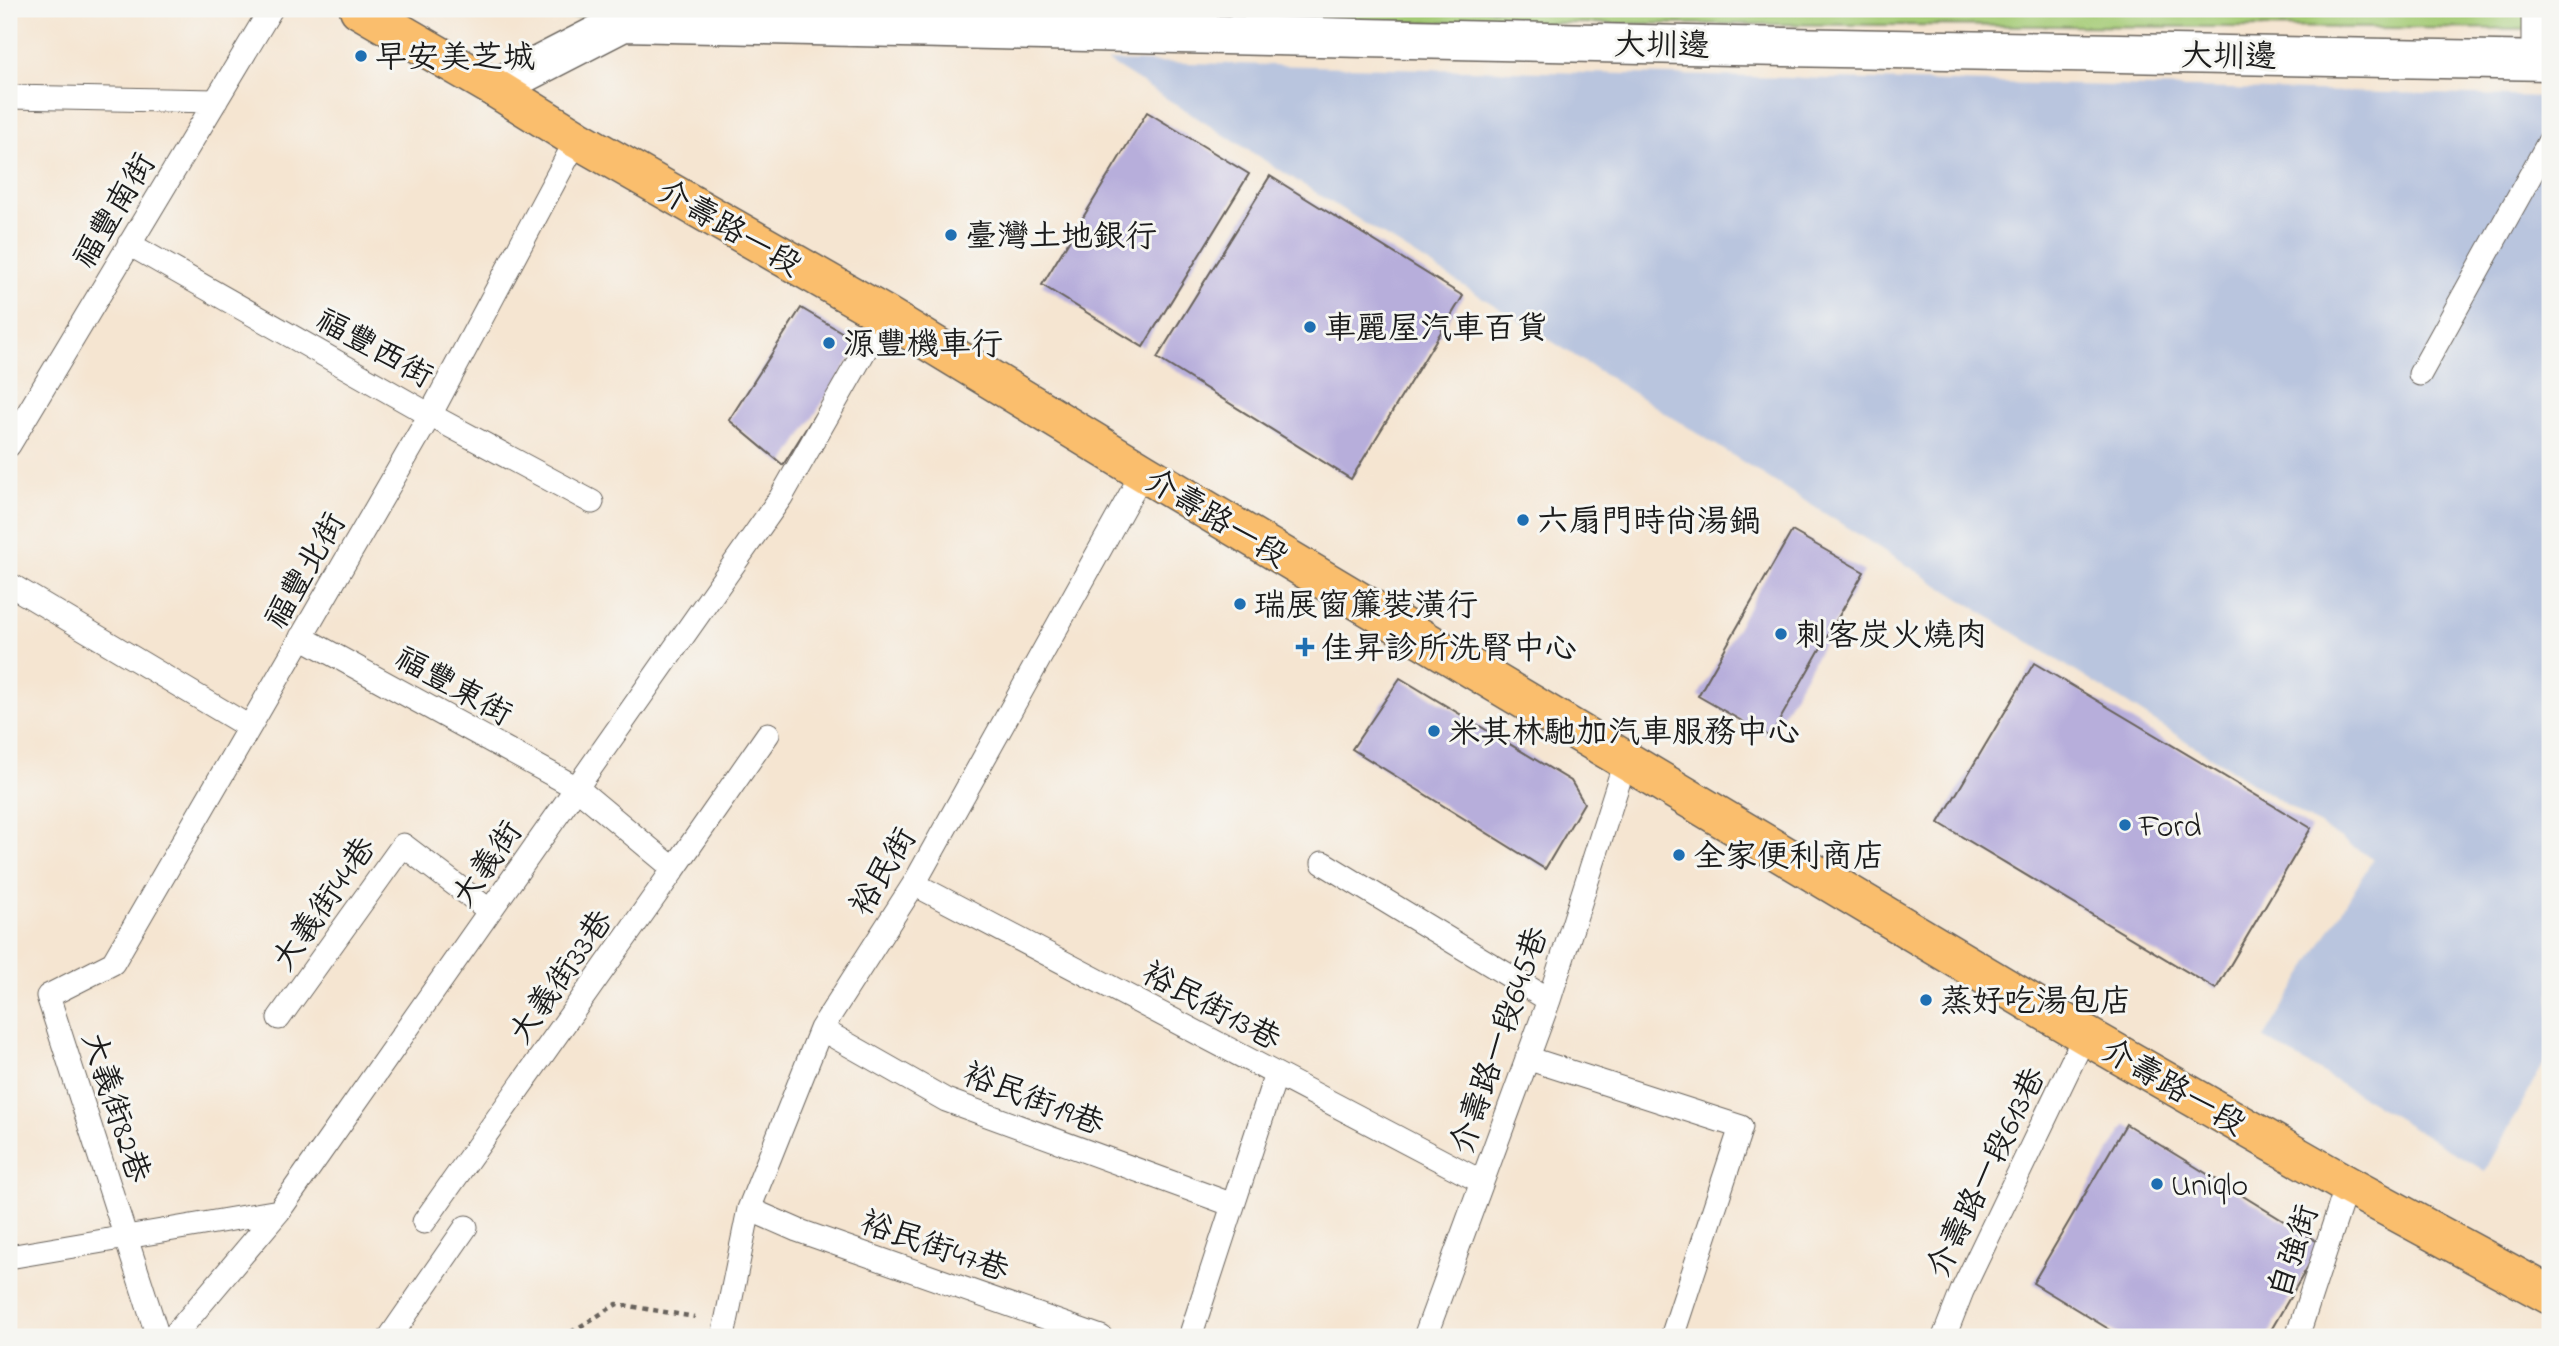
<svg xmlns="http://www.w3.org/2000/svg" width="2559" height="1346" font-family="'Indie Flower','LXGW WenKai TC',sans-serif">
<style>
.industrial{fill:#b9c5de}
.green{fill:#a4cb75;stroke:#607448;stroke-width:2}
.building{fill:#b7aedb}
.lines{fill:none;stroke-linecap:round;stroke-linejoin:round}
.lane-casing{stroke:#68625b;stroke-width:25}
.street-casing{stroke:#68625b;stroke-width:41}
.primary-casing{stroke:#68625b;stroke-width:41}
.path{stroke:#68625b;stroke-width:4.5;stroke-dasharray:5 5;stroke-linecap:butt}
.lane{stroke:#fff;stroke-width:23}
.street{stroke:#fff;stroke-width:38}
.primary{stroke:#fabe6d;stroke-width:38}
.poi-dot{fill:#1f6fb2;stroke:#f6f6f2;stroke-width:2.5}
.labels{text-anchor:middle;stroke-width:6;stroke-linejoin:round;paint-order:stroke}
.street-label{font-size:32px;fill:#1c1c1c;stroke:#f6f6f2}
.poi-label{font-size:32px;fill:#1c1c1c;stroke:#f6f6f2;text-anchor:start}
</style>
<rect width="100%" height="100%" fill="#f6f6f2"/>
<filter id="ink" filterUnits="userSpaceOnUse"><feTurbulence type="fractalNoise" baseFrequency=".0143" numOctaves="2"/><feDisplacementMap in="SourceGraphic" scale="14" xChannelSelector="R" yChannelSelector="G"/><feConvolveMatrix kernelMatrix="1 2 1 2 8 2 1 2 1" color-interpolation-filters="sRGB"/></filter>
<filter id="wash" filterUnits="userSpaceOnUse"><feTurbulence type="fractalNoise" baseFrequency=".00686" numOctaves="4" result="noise"/><feDisplacementMap in="SourceGraphic" scale="28" xChannelSelector="R" yChannelSelector="G"/><feGaussianBlur stdDeviation="1.57" result="paint"/><feColorMatrix in="noise" values="0 0 0 0 0 0 0 0 0 0 0 0 0 0 0 0 0 1.4 0 .05"/><feComposite in="paint" operator="in"/></filter>
<g filter="url(#wash)">
<rect width="100%" height="100%" fill="#f5e5d1"/>
<path class="industrial" d="M1107,61l1443,36v955l-65,119 -221,-133 109,-179z"/>
<path class="green" d="M536,9h2014v20l-2003,-12z"/>
<g id="blocks">
<path class="building" d="M1147,112l102,62 -106,173 -101,-62z
M1270,176l193,120 -112,183 -194,-121z
M801,308l59,35 -77,122 -54,-45z
M1792,531l72,41 -94,165 -72,-41z
M2034,663l277,165 -95,161 -277,-166z
M1400,678l171,103 13,22 -39,66 -193,-120z
M2126,1124l195,120 -54,93h-145l-89,-54z"/>
</g>
</g>
<g filter="url(#ink)">
<use href="#blocks" fill-opacity="0" stroke="#68625b" stroke-width="2"/>
<g class="lines">
<defs>
<path id="lane" d="M2533,60v-51
M9,97l207,4
M129,244l301,171 162,87
M2420,374l130,-234
M9,445l262,-436
M9,584l240,143
M301,637l276,151 97,81 -250,353
M1323,863l226,137
M674,869l94,-135
M914,884l568,298
M279,1018l124,-173 87,66
M821,1029l125,71 287,105
M1527,1058l214,69 -69,210
M749,1209l48,21 304,107
M9,1257l270,-46 502,-714 104,-182
M158,1337l-110,-341 65,-33 317,-548 147,-276
M173,1337l106,-126
M390,1337l76,-110
M723,1337l26,-128 72,-180 93,-145 229,-412
M1190,1337l86,-263
M1425,1337l124,-337 76,-238
M1944,1337l18,-46 123,-256
M2297,1337l50,-152"/>
<path id="street" d="M495,88l128,-66 1109,24 818,15"/>
<path id="primary" d="M359,9l136,79 82,51 308,176 258,157 942,563 262,150 203,110"/>
</defs>
<use href="#lane" class="lane-casing"/>
<use href="#street" class="street-casing"/>
<use href="#primary" class="primary-casing"/>
<path class="path" d="M563,1337l54,-33 78,13"/>
<use href="#lane" class="lane"/>
<use href="#street" class="street"/>
<use href="#primary" class="primary"/>
</g>
</g>
<g class="poi-dot">
<circle cx="361" cy="56" r="7"/>
<circle cx="951" cy="235" r="7"/>
<circle cx="1310" cy="327" r="7"/>
<circle cx="829" cy="343" r="7"/>
<circle cx="1523" cy="520" r="7"/>
<circle cx="1240" cy="604" r="7"/>
<circle cx="1781" cy="634" r="7"/>
<path d="M1301.5 636.5h7v7h7v7h-7v7h-7v-7h-7v-7h7z"/>
<circle cx="1434" cy="731" r="7"/>
<circle cx="2125" cy="825" r="7"/>
<circle cx="1679" cy="855" r="7"/>
<circle cx="1926" cy="1000" r="7"/>
<circle cx="2157" cy="1184" r="7"/>
</g>
<g class="labels">
<g class="street-label">
<text transform="translate(1662 44) rotate(1)" y="11">大圳邊</text>
<text transform="translate(2229 55) rotate(1)" y="11">大圳邊</text>
<text transform="translate(113 210) rotate(-59)" y="11">福豐南街</text>
<text transform="translate(730 227) rotate(30)" y="11">介壽路一段</text>
<text transform="translate(375 347) rotate(29)" y="11">福豐西街</text>
<text transform="translate(1217 517) rotate(31)" y="11">介壽路一段</text>
<text transform="translate(304 570) rotate(-60)" y="11">福豐北街</text>
<text transform="translate(454 685) rotate(29)" y="11">福豐東街</text>
<text transform="translate(486 863) rotate(-55)" y="11">大義街</text>
<text transform="translate(882 871) rotate(-59)" y="11">裕民街</text>
<text transform="translate(323 903) rotate(-55)" y="11">大義街44巷</text>
<text transform="translate(560 976) rotate(-55)" y="11">大義街33巷</text>
<text transform="translate(1212 1005) rotate(28)" y="11">裕民街13巷</text>
<text transform="translate(1498 1040) rotate(-71)" y="11">介壽路一段645巷</text>
<text transform="translate(2174 1086) rotate(30)" y="11">介壽路一段</text>
<text transform="translate(1034 1098) rotate(21)" y="11">裕民街19巷</text>
<text transform="translate(117 1107) rotate(72)" y="11">大義街82巷</text>
<text transform="translate(1985 1172) rotate(-64)" y="11">介壽路一段613巷</text>
<text transform="translate(935 1245) rotate(19)" y="11">裕民街47巷</text>
<text transform="translate(2292 1251) rotate(-72)" y="11">自強街</text>
</g>
<g class="poi-label">
<text x="375" y="67">早安美芝城</text>
<text x="965" y="246">臺灣土地銀行</text>
<text x="1324" y="338">車麗屋汽車百貨</text>
<text x="843" y="354">源豐機車行</text>
<text x="1537" y="531">六扇門時尚湯鍋</text>
<text x="1254" y="615">瑞展窗簾裝潢行</text>
<text x="1795" y="645">刺客炭火燒肉</text>
<text x="1321" y="658">佳昇診所洗腎中心</text>
<text x="1448" y="742">米其林馳加汽車服務中心</text>
<text x="2139" y="836">Ford</text>
<text x="1693" y="866">全家便利商店</text>
<text x="1940" y="1011">蒸好吃湯包店</text>
<text x="2171" y="1195">Uniqlo</text>
</g>
</g>
<rect width="2559" height="1346" fill="none" stroke="#f6f6f2" stroke-width="35"/>
</svg>
